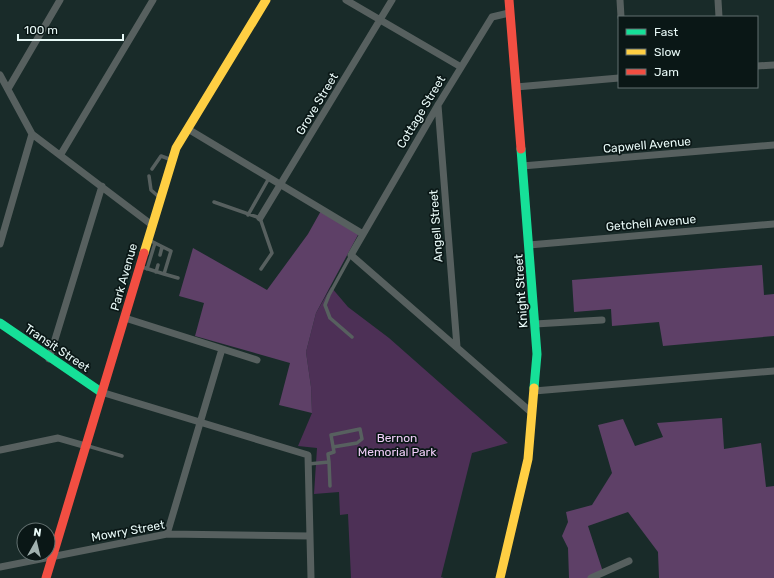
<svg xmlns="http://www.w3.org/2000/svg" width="774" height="578" font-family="Rubik,sans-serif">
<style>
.green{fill:#4d3056}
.forest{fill:#5e4067}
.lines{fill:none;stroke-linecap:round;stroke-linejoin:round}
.lane{stroke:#57605f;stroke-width:3.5}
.street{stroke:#57605f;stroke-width:7}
.fast{stroke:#16e098;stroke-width:9}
.slow{stroke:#ffcf43;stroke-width:9}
.jam{stroke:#f24e42;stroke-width:9}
.labels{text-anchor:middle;stroke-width:3.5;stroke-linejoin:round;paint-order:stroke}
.street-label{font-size:12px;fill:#e8f9f7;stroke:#0a1716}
.park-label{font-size:12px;fill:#f0cdf8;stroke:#0a1716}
</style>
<rect width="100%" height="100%" fill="#192b29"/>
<path class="green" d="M331,287l17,20 41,31 119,105 -36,10 -31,124 3,1h-93l-3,-64 -8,1 -1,-23 -25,2 3,-46 -19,-2 14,-33 -1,-26 -5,-35 10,-39z"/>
<path class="forest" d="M322,209l37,24 -43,80 -10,39 5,35 1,26 -33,-8 11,-42 -95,-27 9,-33 -25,-7 14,-48 74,42 41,-56z
M762,265l2,30 10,-1v42l-111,10 -4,-24 -47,4 -1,-17 -37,3 -2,-32z
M722,418l2,31 37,-6 5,44 8,-1v92h-115l-1,-26 -30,-40 -40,14 16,49 -7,3h-28l-1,-30 -6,-12 6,-14 -2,-10 26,-7 20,-32 -14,-48 25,-6 12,27 28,-9 -6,-14z"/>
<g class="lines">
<path class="lane" d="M152,169l9,-13 11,4
M149,176l2,14 8,7
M214,202l46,16 12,35 -11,16
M248,215l21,-37
M160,255l2,-8
M351,255l-22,40 -4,10 5,13 22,19
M142,267l22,7 7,-23 -20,-10
M147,269l8,-26
M156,272l2,-7
M164,274l14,4
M88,446l34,10
M329,462l-1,-8 6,-2 -3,-17 29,-6 2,10 -5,4 -24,4
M308,464l21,-2 1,24"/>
<path class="street" d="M346,0l115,67
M620,0l1,17
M718,0l1,17
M509,13l-17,4 -54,88 -87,150 181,158
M757,66l17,-1
M0,75l32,59 120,91
M516,87l103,-9
M8,89l52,-89
M438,105l19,242
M188,129l175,105
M61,154l92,-154
M522,166l252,-21
M260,218l132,-218
M0,244l32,-110
M529,245l245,-21
M125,318l132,42
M535,324l67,-4
M49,359l53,-173
M534,391l240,-20
M101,392l207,63 3,123
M0,450l58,-12 28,8
M167,534l55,-185
M0,567l167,-33 143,2
M591,578l38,-17"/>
<path class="fast" d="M521,149l16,205 -3,34
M0,323l101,69"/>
<path class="slow" d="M144,253l32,-105 90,-148
M500,578l28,-119 6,-71"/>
<path class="jam" d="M509,0l12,149
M46,578l98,-325"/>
</g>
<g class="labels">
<g class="street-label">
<text transform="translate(317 104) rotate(-59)" y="4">Grove Street</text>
<text transform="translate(421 112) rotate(-59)" y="4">Cottage Street</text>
<text transform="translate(647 145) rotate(-5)" y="4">Capwell Avenue</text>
<text transform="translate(651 223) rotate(-5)" y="4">Getchell Avenue</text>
<text transform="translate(436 226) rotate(-94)" y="4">Angell Street</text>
<text transform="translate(124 277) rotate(-74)" y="4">Park Avenue</text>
<text transform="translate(521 291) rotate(-94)" y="4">Knight Street</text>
<text transform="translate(57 348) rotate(34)" y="4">Transit Street</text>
<text transform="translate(128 531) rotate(-10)" y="4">Mowry Street</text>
</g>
<g class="park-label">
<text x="397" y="442">Bernon<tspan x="397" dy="14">Memorial Park</tspan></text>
</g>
</g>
<rect x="618" y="16" width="140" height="72" fill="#0a1716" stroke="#637170"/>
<rect x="626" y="29" width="20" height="6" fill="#16e098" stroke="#637170"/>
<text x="654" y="36" font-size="12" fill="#e8f9f7">Fast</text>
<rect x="626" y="49" width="20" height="6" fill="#ffcf43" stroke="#637170"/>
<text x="654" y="56" font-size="12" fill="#e8f9f7">Slow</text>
<rect x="626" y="69" width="20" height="6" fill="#f24e42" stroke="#637170"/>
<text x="654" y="76" font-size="12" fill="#e8f9f7">Jam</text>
<g transform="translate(36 542) rotate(8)"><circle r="19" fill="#0a1716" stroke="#637170"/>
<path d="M0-3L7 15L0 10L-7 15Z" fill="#a0b1af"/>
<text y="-6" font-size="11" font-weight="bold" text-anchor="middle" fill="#e8f9f7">N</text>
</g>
<path d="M18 34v6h105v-6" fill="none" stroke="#e8f9f7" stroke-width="2"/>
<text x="24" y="34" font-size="12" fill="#e8f9f7" stroke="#0a1716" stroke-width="3" paint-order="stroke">100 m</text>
</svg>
